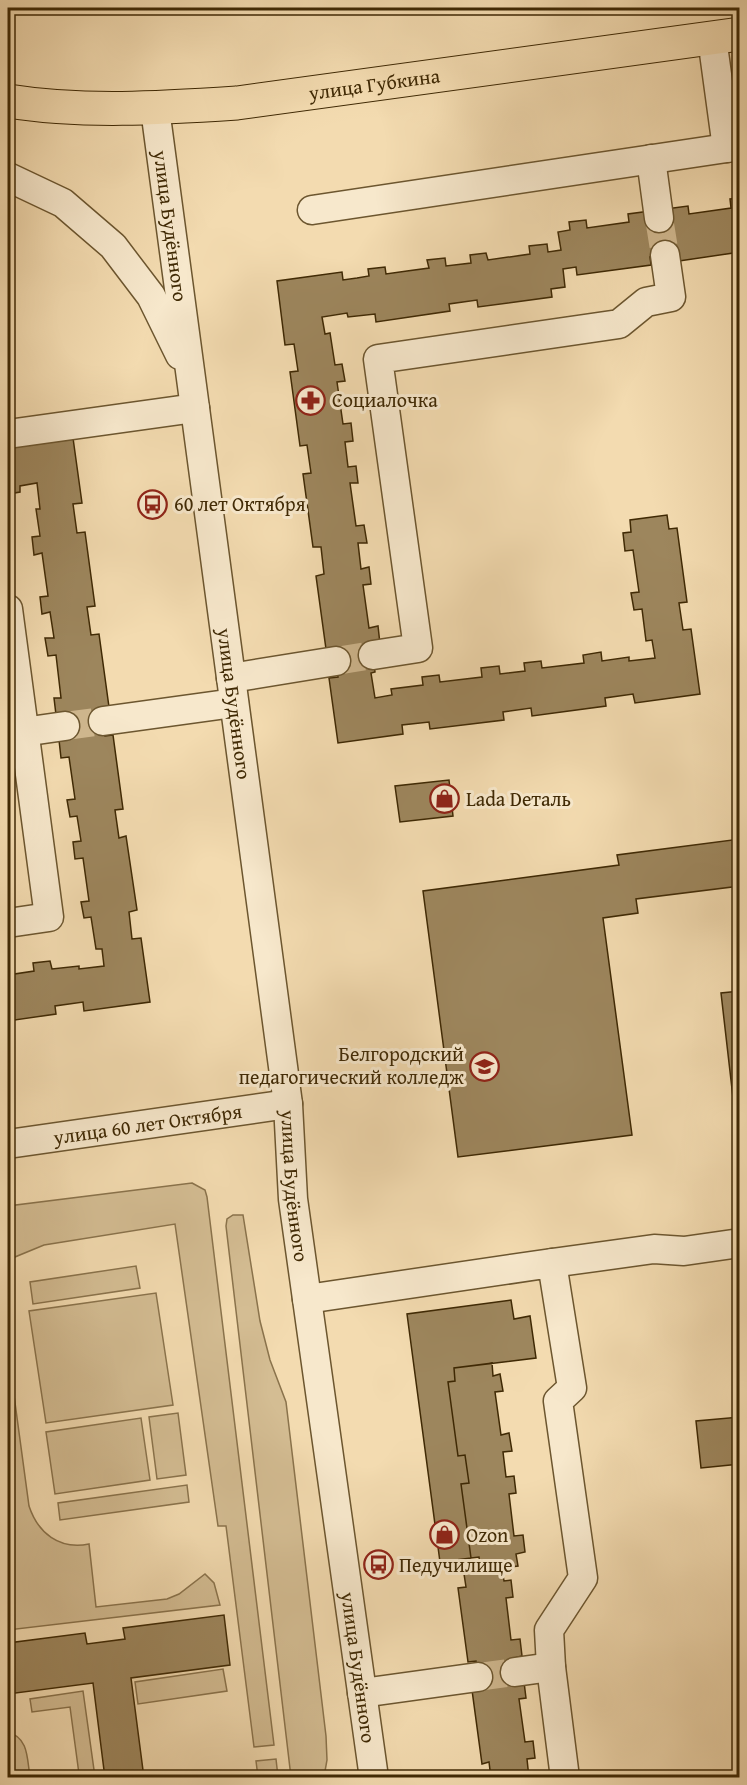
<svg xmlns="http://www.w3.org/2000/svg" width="747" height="1785" font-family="'Gentium Book Plus',serif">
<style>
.green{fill:#d4bd93;stroke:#8a734c;stroke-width:1.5}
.building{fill:#9d865d;stroke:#3f2904;stroke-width:1.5}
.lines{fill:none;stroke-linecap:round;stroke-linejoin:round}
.minor-tunnel{stroke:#cfb78e;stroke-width:28;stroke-dasharray:28 14;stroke-linecap:butt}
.minor-casing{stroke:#6c562f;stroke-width:31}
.major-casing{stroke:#3f2904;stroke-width:35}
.minor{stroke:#f7e8cc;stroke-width:28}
.major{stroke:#f3dbb0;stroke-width:33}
.labels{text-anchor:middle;stroke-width:6;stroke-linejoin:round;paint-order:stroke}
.street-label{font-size:20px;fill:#3f2904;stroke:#f7e8cc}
.poi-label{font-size:20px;fill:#3f2904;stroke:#f7e8cc;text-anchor:start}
</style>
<rect width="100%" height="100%" fill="#f3dbb0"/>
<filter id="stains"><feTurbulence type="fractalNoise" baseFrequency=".00333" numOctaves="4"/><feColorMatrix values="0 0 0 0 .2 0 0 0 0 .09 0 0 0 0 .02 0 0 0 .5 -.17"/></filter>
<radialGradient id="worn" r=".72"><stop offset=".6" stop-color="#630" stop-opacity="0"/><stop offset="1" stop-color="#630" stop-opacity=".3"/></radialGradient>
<path class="green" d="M192,1183l13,7 2,7 67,548 -20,2 -28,-221h-8l-43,-302 -131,21 -29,12 -7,8v-59z
M233,1215h10l17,106 10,39 16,42 40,334 1,24 -3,17h-33l-65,-551 1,-7z
M136,1266l4,22 -107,16 -3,-22z
M156,1293l17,112 -127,18 -17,-112z
M8,1351l21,155c9,27 30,44 60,38l7,63 71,-8 12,-5 26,-20 9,9 6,22 -212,25z
M178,1413l8,62 -29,4 -8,-62z
M141,1418l9,62 -95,14 -9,-62z
M187,1485l2,17 -129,18 -2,-17z
M223,1669l4,22 -89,13 -3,-22z
M83,1691l12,86h-43l27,-3 -9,-67 -38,5 -2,-13z
M8,1732c21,6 19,27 22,45h-22z
M276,1759l2,18h-20l-2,-16z"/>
<path class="building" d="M740,198v54l-61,9 -14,-6 -15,2 1,8 -74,10 -1,-8 -13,2 2,18 -14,2 1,8 -74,10 -1,-7 -28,4 1,7 -74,11 -1,-8 -27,3 -1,-4 -25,4 3,17 5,-1 5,32 7,-1 3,17 -8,1 6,42 8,-1 2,18 -8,1 3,25 8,-1 2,17h-8l6,43 8,-1 3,18h-9l3,26 8,-2 2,17 -8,1 6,43 9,-2 2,18 -9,1 4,27 -4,1 4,25 17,-3 -1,-6 32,-4 -1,-8 17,-2 1,7 42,-5 -1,-9 18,-2 1,8 25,-3 -1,-8 17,-2 1,7 42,-5 -1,-8 18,-3 1,9 27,-4v4l26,-3 -3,-18 -6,1 -4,-32 -8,1 -3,-17 8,-1 -6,-42 -8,1 -2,-18 8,-1 -1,-12 37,-5 2,14 8,-1 10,74 -8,1 4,27 8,-1 9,65 -65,9 -2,-9 -28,4 1,8 -74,10 -1,-8 -28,4 1,8 -74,9 -1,-7 -27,3 1,9 -65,9 -9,-65 9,-1 -2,-16 -10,-12 -10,-73 8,-2 -3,-27h-8l-10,-73 8,-1 -4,-28 -7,1 -10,-74 8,-1 -4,-27 -9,1 -8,-64 65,-9 1,8 14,-2 12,-2 -1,-7 17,-2 1,7 21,-3 22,-3 -2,-8 18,-2 1,8 25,-3 -1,-8 16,-2 2,7 42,-6 -1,-8 18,-2 1,8 13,-2 -3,-18 12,-2 -1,-8 17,-2 1,8 42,-6 -1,-8 60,-8 1,8 42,-6 -1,-9z
M73,438l9,65 -9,1 4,29 8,-1 10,74 -8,1 4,28 8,-1 10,73 -8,1 4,28 8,-1 10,74 -8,1 4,28 7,-2 11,74 -8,2 3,27 9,-1 9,64 -66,9 -1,-9 -28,4 1,8 -48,7v-46l26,-4 -1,-8 17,-2 2,8 27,-3v3l25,-3 -2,-17h-6l-5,-32 -7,1 -3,-16 8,-1 -6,-43 -8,1 -2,-17 8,-1 -4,-25 -7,1 -3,-17 8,-1 -6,-42 -8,1 -2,-18 -5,-42h7l-5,-43 -8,1 -3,-18h9l-4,-26 -8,2 -2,-17 8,-1 -6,-43 -8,2 -2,-18 8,-1 -4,-27h4l-3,-26 -17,3v6l-12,2 1,-47z
M449,780l4,36 -53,6 -5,-36z
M740,839v47l-104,13 2,14 -35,5 29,217 -174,22 -35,-266 196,-26 -2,-10z
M740,991v123l-5,1 -14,-122z
M511,1300l3,19 16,-3 6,42 -82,10 1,13 -7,1 10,74 7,-1 4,28 -8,1 10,74 -31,4 -33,-248z
M492,1363l1,13 7,-2 3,17 -8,1 6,43 8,-2 3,18 -9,1 3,25 8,-1 2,17 -7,1 5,42 9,-1 2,17 -9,2 2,12 -37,5 -2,-14 -8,1 -10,-74 8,-1 -4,-28 -7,1 -10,-74 7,-1 -1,-13z
M740,1417v47l-39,4 -5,-47z
M502,1569l2,12 7,-1 2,17 -7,1 5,42 9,-1 2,17 -8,2 3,24h7l2,16 -7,1 6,43 8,-1 2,17 -8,1 2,19h-38l-2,-16 -7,2 -10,-74 6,-13 -2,-16 -8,1 -10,-74 8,-1 -2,-13z
M224,1615l6,50 -99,13 13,100h-39l-12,-95 -85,11v-51l77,-10 2,11 38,-5 -2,-11z"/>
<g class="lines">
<path class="minor-tunnel" d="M659,218l6,37
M336,661l37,-6
M65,726l38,-5
M478,1677l37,-5"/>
<defs>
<g id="minor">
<path d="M712,38l15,110"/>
<path id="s1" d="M155,109l133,995 5,95 81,579"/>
<path d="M651,159l8,59"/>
<path d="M8,177l55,26 50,43 38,50 29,59"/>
<path d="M312,210l428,-64"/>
<path d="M8,434l187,-26"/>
<path d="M8,609l41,308 -41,6"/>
<path d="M373,655l45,-7 -40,-289 241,-35 27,-22 25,-5 -6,-42"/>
<path d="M231,678l105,-17"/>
<path d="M103,721l131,-18"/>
<path d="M23,732l42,-6"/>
<path id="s2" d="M8,1144l280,-40"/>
<path d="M552,1263l102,-14 30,2 56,-8"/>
<path d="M307,1299l245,-36 20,125 -14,13 25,177 -34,52 2,37 14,111"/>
<path d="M515,1672l36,-5"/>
<path d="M362,1693l116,-16"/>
</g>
<g id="major">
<path id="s3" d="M8,101c75,12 153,7 229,2l503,-69"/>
</g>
</defs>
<use href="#minor" class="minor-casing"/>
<use href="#major" class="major-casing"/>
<use href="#minor" class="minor"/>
<use href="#major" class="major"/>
</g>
<defs>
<symbol id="pharmacy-ring" viewBox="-11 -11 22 22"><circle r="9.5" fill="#f7e8cc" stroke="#8f2418" stroke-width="1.5"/><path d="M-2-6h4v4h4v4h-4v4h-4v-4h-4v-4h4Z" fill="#8f2418"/></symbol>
<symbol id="bus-ring" viewBox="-11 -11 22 22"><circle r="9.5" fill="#f7e8cc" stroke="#8f2418" stroke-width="1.5"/><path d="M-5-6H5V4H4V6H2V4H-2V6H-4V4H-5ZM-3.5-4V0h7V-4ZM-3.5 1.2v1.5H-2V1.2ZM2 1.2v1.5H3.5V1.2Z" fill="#8f2418"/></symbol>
<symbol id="shop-ring" viewBox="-11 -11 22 22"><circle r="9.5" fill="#f7e8cc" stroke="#8f2418" stroke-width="1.5"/><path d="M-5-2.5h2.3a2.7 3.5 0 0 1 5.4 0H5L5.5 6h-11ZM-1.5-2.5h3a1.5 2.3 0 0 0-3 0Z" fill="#8f2418"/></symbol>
<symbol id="university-ring" viewBox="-11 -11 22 22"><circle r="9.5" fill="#f7e8cc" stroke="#8f2418" stroke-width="1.5"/><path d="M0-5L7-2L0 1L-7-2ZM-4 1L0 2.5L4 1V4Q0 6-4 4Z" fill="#8f2418"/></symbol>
</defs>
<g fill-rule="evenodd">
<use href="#pharmacy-ring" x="294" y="384" width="33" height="33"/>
<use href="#bus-ring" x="136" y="488" width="33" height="33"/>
<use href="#shop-ring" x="428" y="782" width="33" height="33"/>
<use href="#university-ring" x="468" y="1050" width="33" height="33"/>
<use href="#shop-ring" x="428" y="1518" width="33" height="33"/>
<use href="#bus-ring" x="362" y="1548" width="33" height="33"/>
</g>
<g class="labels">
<g class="street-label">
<text dy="7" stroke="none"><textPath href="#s3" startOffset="368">улица Губкина</textPath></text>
<text dy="7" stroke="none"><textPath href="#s1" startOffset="118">улица Будённого</textPath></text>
<text dy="7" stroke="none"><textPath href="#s1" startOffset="600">улица Будённого</textPath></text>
<text dy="7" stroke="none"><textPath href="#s2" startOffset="141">улица 60 лет Октября</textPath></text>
<text dy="7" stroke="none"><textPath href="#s1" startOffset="1086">улица Будённого</textPath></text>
<text dy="7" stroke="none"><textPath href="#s1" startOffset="1572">улица Будённого</textPath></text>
</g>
<g class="poi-label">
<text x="332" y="407">Социалочка</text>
<text x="174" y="511">60 лет Октября</text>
<text x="466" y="806">Lada Dеталь</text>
<text x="464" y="1061" text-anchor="end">Белгородский<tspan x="464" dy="23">педагогический колледж</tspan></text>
<text x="466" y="1542">Ozon</text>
<text x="399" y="1572">Педучилище</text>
</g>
</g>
<rect width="747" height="1785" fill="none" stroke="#f3dbb0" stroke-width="30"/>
<rect x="9" y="9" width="729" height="1767" fill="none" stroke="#3f2904" stroke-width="3"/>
<rect x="15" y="15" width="717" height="1755" fill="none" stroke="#3f2904" stroke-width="1.5"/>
<rect width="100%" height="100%" filter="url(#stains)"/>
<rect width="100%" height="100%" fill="url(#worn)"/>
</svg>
